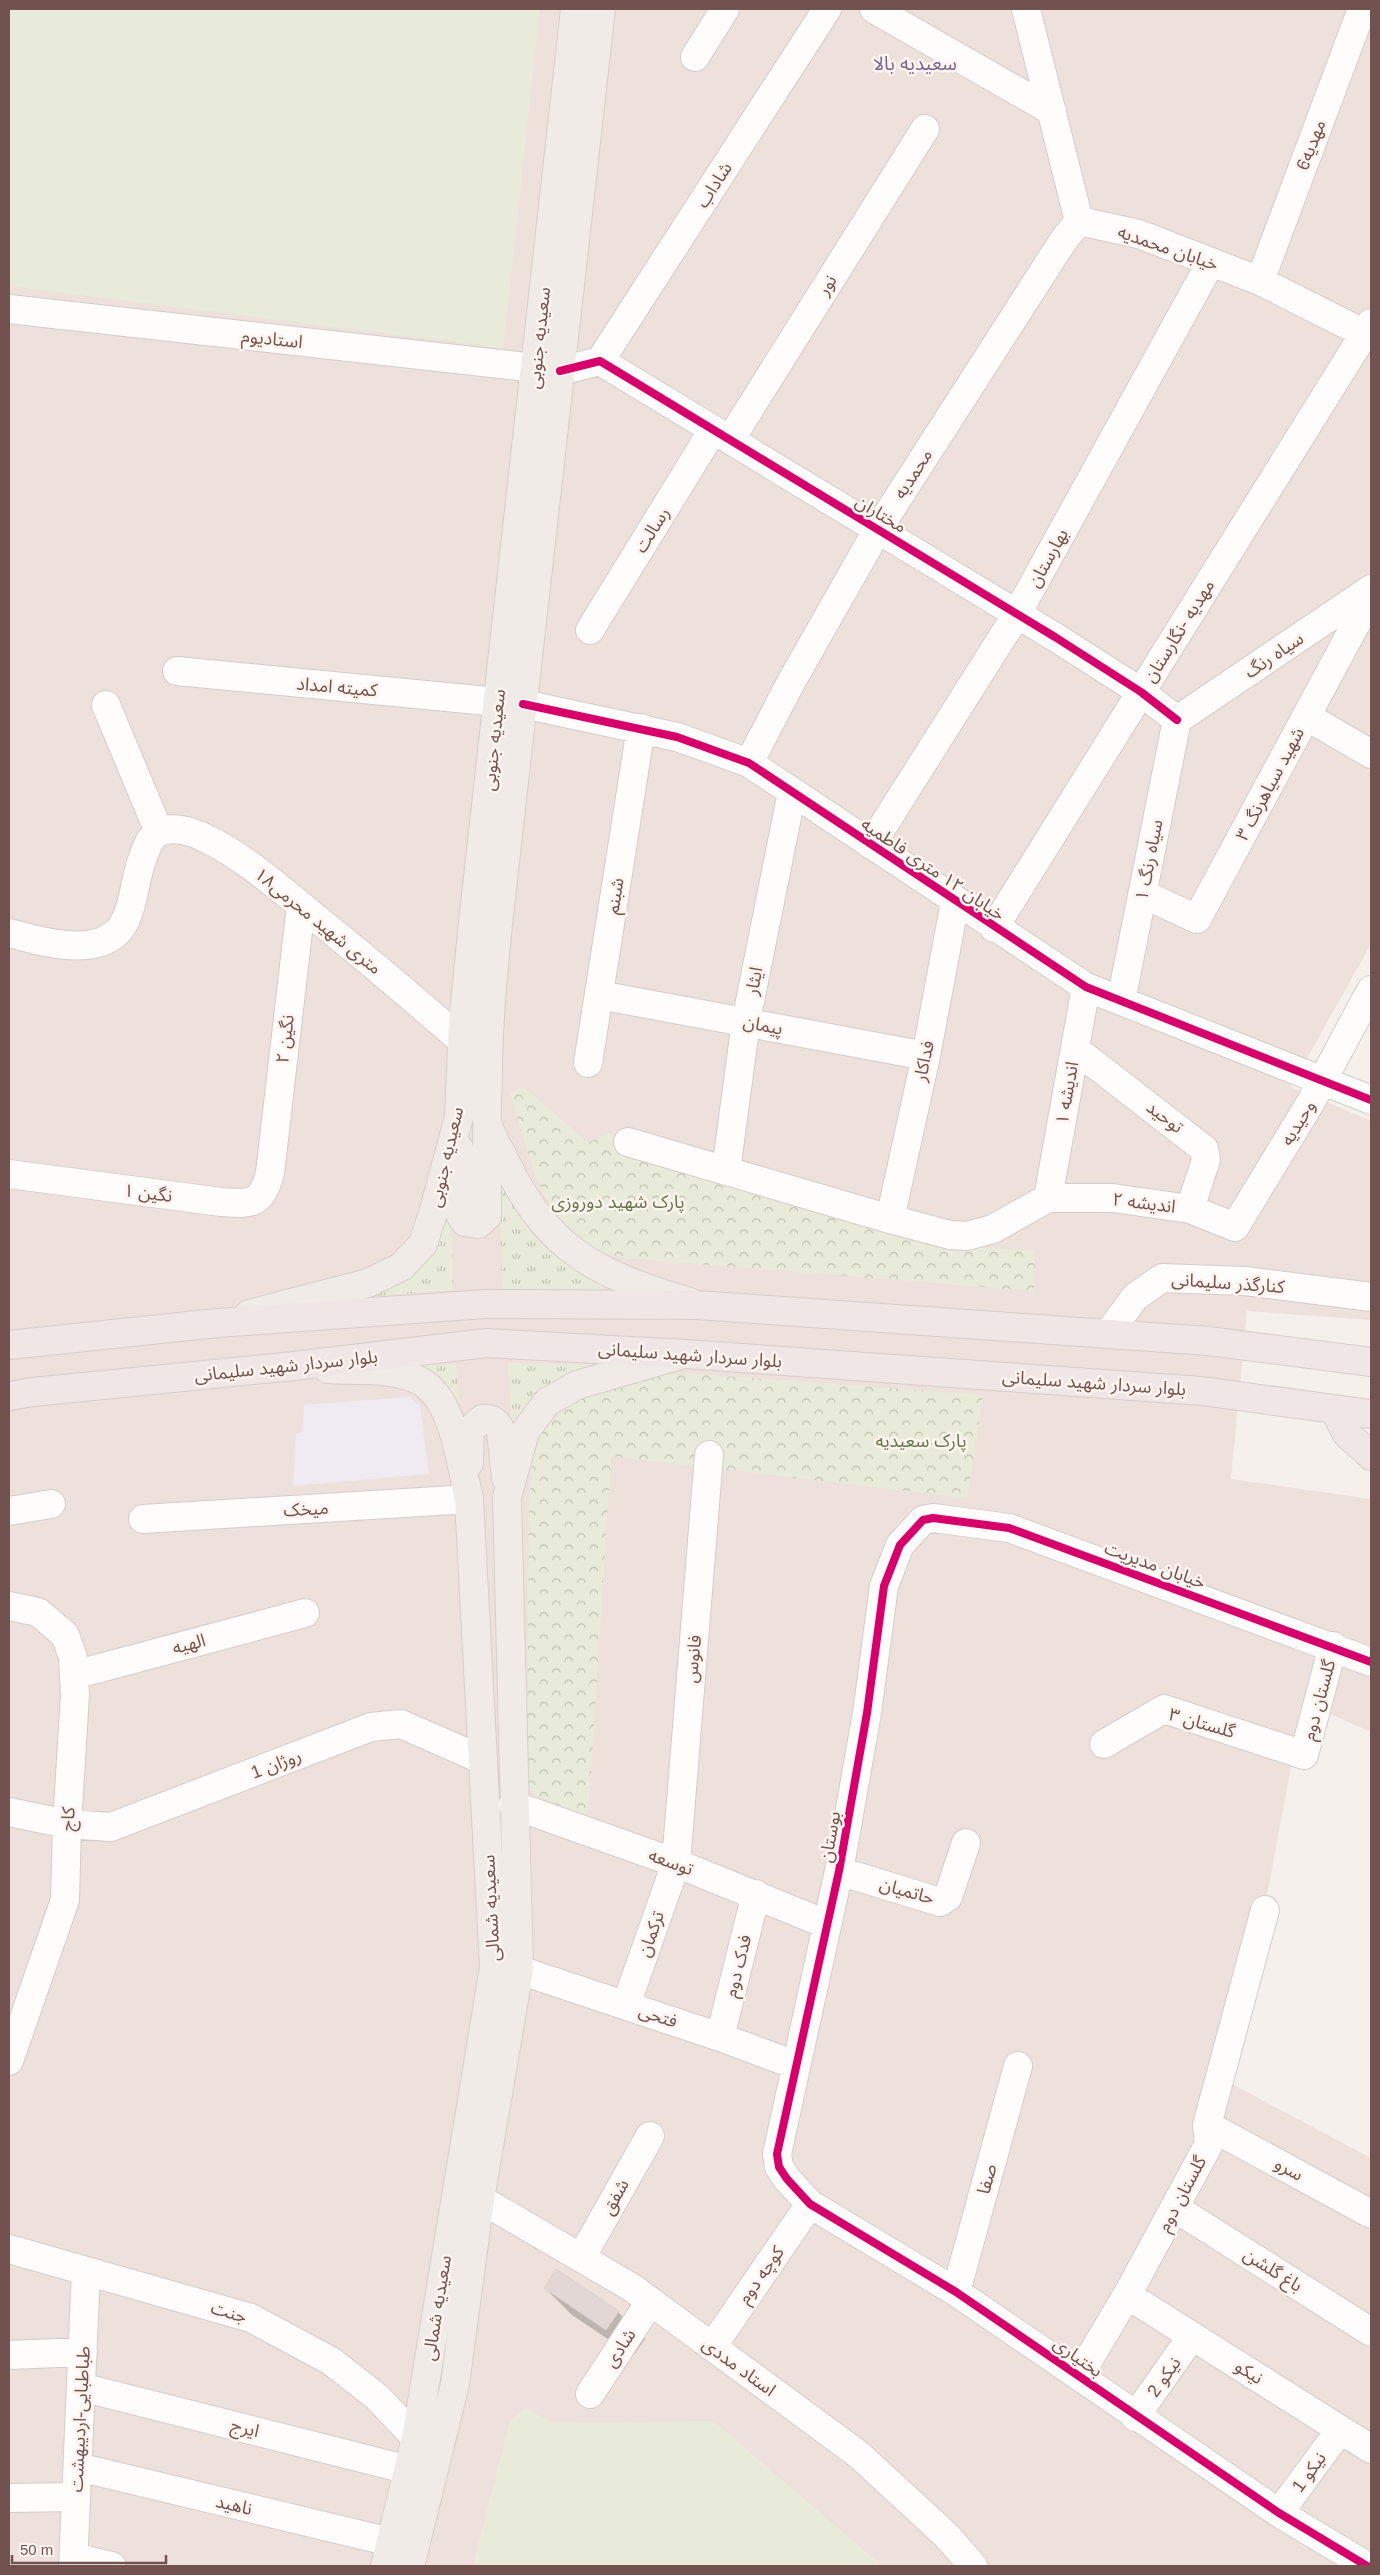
<svg xmlns="http://www.w3.org/2000/svg" width="1380" height="2575" font-family="Helvetica,'Noto Sans Arabic',sans-serif">
<style>
.residential{fill:#eee1db}
.education{fill:#f0eaf2}
.grass{fill:url(#grass-tufts)}
.park{fill:url(#park-crowns)}
.garden{fill:#e8ebd9}
.shadow{fill:#0003}
.building{fill:#e2d7d5;stroke:#ded2d0}
.lines{fill:none;stroke-linecap:round;stroke-linejoin:round}
.minor-casing{stroke:#d4ccca;stroke-width:30}
.major-casing{stroke:#d7cdcb;stroke-width:30}
.highway-casing{stroke:#d7cdcb;stroke-width:30}
.minor{stroke:#fefdfc;stroke-width:28}
.major{stroke:#f1ebe7;stroke-width:28}
.highway{stroke:#f0e6e5;stroke-width:28}
.cycleway-casing{stroke:#fdf4ef;stroke-width:11}
.cycleway{stroke:#d6006c;stroke-width:8}
.labels{text-anchor:middle;stroke-width:5;stroke-linejoin:round;paint-order:stroke}
.street-label{font-size:18px;fill:#72524f;stroke:#fdf4ef}
.park-label{font-size:18px;fill:#627748;stroke:#fdf4ef}
.neighbourhood-label{font-size:19px;fill:#77668e;stroke:#fdf4ef}
</style>
<defs>
<pattern id="grass-tufts" width="24" height="20" patternUnits="userSpaceOnUse" patternTransform="scale(1.25)"><rect width="24" height="20" fill="#e8ebd9"/><path d="M3 7l-1-3M5 7V3M7 7l1-3M15 17l-1-3M17 17v-4M19 17l1-3" fill="none" stroke="#c0c1b2"/></pattern>
<pattern id="park-crowns" width="20" height="18" patternUnits="userSpaceOnUse" patternTransform="scale(1.25)"><rect width="20" height="18" fill="#e8ebd9"/><path d="M2 6a3 3 0 1 1 6 0M12 15a3 3 0 1 1 6 0" fill="none" stroke="#c0c1b2"/></pattern>
</defs>
<rect width="100%" height="100%" fill="#f6f0ed"/>
<path class="residential" d="M9,9h1362v935l-80,143 80,34v199l-124,-9 -16,168 140,20v233l-68,-30 -71,382 139,74v408h-1362z"/>
<path class="education" d="M410,1397l10,9 9,68 -136,12 3,-52 7,-2 1,-27z"/>
<path class="grass" d="M499,1169c7,17 13,34 22,50 22,36 64,53 100,71l-119,-1z
M451,1178l2,112 -92,7 26,-10z
M508,1363l101,2c-37,14 -89,24 -97,70z
M403,1365h53l6,65z"/>
<path class="park" d="M524,1087l64,56 22,-11 13,18 250,80 96,17 66,4 -1,40 -410,-33c-10,-3 -23,-6 -32,-10 -51,-25 -66,-106 -82,-155z
M696,1374l287,21 -16,103 -356,-42 -23,362 -54,-24 -7,-11 2,-272c2,-23 1,-52 11,-73 17,-36 80,-59 118,-63 12,-1 25,0 38,-1z"/>
<path class="garden" d="M9,9h531l-37,339 -494,-62z
M526,2408l27,15 161,-2 168,145h-409l37,-145z"/>
<path class="shadow" d="M556,2271l62,41 27,27 -12,17 -61,-41 -27,-27z"/>
<path class="building" d="M556,2269l63,42 -13,19 -62,-42z"/>
<g class="lines">
<defs>
<path id="minor" d="M874,9l178,102
M1026,9l53,212
M695,57l30,-48
M1079,221l60,13 121,47 111,56
M1260,281l102,-272
M9,309l527,59
M600,361l227,-352
M560,371l40,-10 455,276 86,55 36,28
M730,440l195,-311
M590,630l123,-200
M177,671l321,31
M523,704l154,33 72,26 337,224 285,113
M106,705l53,127
M1306,716l65,38
M1177,720l194,-131
M749,763l41,-79 88,-155 185,-288 16,-20
M871,845l146,-231 194,-352
M1143,894l54,25 174,-323
M994,928l377,-605
M9,933c34,9 98,29 117,-14 9,-20 9,-42 17,-62 3,-8 7,-21 16,-25 13,-6 32,-1 44,5 39,18 75,50 108,77 51,41 101,83 151,127
M599,995l327,61
M1121,1001l56,-281
M1075,1049l129,100 2,11 -16,49
M588,1063l53,-335
M628,1142l262,77 60,16 17,1 26,-7 55,-31h65l77,11 45,18 77,-127 59,-110
M726,1171l20,-150 46,-229
M9,1174l212,28c30,2 40,4 49,-29l31,-267
M1048,1198l38,-211
M890,1219l36,-163 29,-154
M1108,1334l27,-37 27,-19 83,3 126,16
M9,1511l42,-7
M143,1519l326,-20
M9,1606l29,6 27,23 8,22 2,38 -8,129 -2,76 -56,161
M74,1675l231,-62
M1104,1744l60,-35 140,46 29,-109
M513,1805l163,58 150,61
M9,1812l58,12 44,3 260,-100 30,-3 82,36
M839,1871l101,31 8,-5 18,-54
M519,1970l201,67 75,28
M626,2005l50,-142 33,-408
M720,2037l36,-143
M1207,2125l164,89
M480,2199l151,88 227,167 88,81 27,31
M1175,2208l196,124
M9,2249l242,69 80,43 46,36 39,41
M581,2258l69,-122
M956,2292l62,-226
M1127,2295l244,154
M712,2347l98,-143
M9,2355l74,-3
M1079,2376l48,-81 82,-151 -2,-19 58,-215
M81,2387l328,83
M590,2394l60,-92
M1135,2417l57,-81
M78,2467l313,75
M9,2498l67,-1
M1279,2513l61,-83
M74,2557l38,9
M73,2566l13,-295
M1367,2566l-88,-53 -323,-221 -146,-88 -23,-25 -8,-12 -2,-13 62,-283 28,-158 17,-127 16,-41 23,-25 10,-2 76,10 362,134"/>
<path id="major" d="M601,9l-103,915c-5,51 -10,101 -10,152 0,14 -2,31 -1,45 2,13 14,30 19,42 44,90 92,111 183,139
M459,1148l1,66 5,8 13,2 9,-8v-85
M249,1314l119,-31 33,-16 22,-23 11,-34 25,-93 4,-93 10,-102 102,-913
M328,1369c29,2 66,-2 92,12 34,18 41,84 49,118l25,468 -78,471 -31,128
M469,1463l1,-33 12,-11c10,-1 16,3 19,13l5,46
M410,2566l45,-182 25,-185 39,-229 -12,-473 18,-65 22,-30 30,-17 103,-30"/>
<path id="highway" d="M9,1345l208,-22 268,-19 212,1 511,36 163,21
M9,1396l24,-4 261,-26 192,-23 199,11 517,37 169,23
M1334,1409l13,25 24,22"/>
</defs>
<use href="#minor" class="minor-casing"/>
<use href="#major" class="major-casing"/>
<use href="#highway" class="highway-casing"/>
<use href="#minor" class="minor"/>
<use href="#major" class="major"/>
<use href="#highway" class="highway"/>
<defs>
<path id="cycleway" d="M560,371l40,-10 455,276 86,55 36,28
M523,704l154,33 72,26 337,224 285,113
M1367,2566l-88,-53 -323,-221 -146,-88 -23,-25 -8,-12 -2,-13 62,-283 28,-158 17,-127 16,-41 23,-25 10,-2 76,10 362,134"/>
</defs>
<use href="#cycleway" class="cycleway-casing"/>
<use href="#cycleway" class="cycleway"/>
</g>
<g class="labels">
<g class="street-label">
<text transform="translate(1311 145) rotate(-69)" y="6">مهدیه6</text>
<text transform="translate(714 185) rotate(-57)" y="6">شاداب</text>
<text transform="translate(1168 248) rotate(19)" y="6">خیابان محمدیه</text>
<text transform="translate(827 285) rotate(-58)" y="6">نور</text>
<text transform="translate(539 338) rotate(-84)" y="6">سعیدیه جنوبی</text>
<text transform="translate(272 339) rotate(6)" y="6">استادیوم</text>
<text transform="translate(913 474) rotate(-57)" y="6">محمدیه</text>
<text transform="translate(881 514) rotate(31)" y="6">مختاران</text>
<text transform="translate(652 530) rotate(-58)" y="6">رسالت</text>
<text transform="translate(1048 558) rotate(-61)" y="6">بهارستان</text>
<text transform="translate(1179 631) rotate(-58)" y="6">مهدیه -نگارستان</text>
<text transform="translate(1274 655) rotate(-34)" y="6">سیاه رنگ</text>
<text transform="translate(337 687) rotate(5)" y="6">کمیته امداد</text>
<text transform="translate(494 740) rotate(-84)" y="6">سعیدیه جنوبی</text>
<text transform="translate(1270 784) rotate(-62)" y="6">شهید سیاهرنگ ۳</text>
<text transform="translate(1149 860) rotate(-79)" y="6">سیاه رنگ ۱</text>
<text transform="translate(933 869) rotate(34)" y="6">خیابان ۱۲ متری فاطمیه</text>
<text transform="translate(615 896) rotate(-81)" y="6">شبنم</text>
<text transform="translate(318 921) rotate(39)" y="6">۱۸متری شهید محرمی</text>
<text transform="translate(754 981) rotate(-79)" y="6">ایثار</text>
<text transform="translate(763 1025) rotate(11)" y="6">پیمان</text>
<text transform="translate(285 1039) rotate(-83)" y="6">نگین ۲</text>
<text transform="translate(924 1061) rotate(-78)" y="6">فداکار</text>
<text transform="translate(1067 1093) rotate(-80)" y="6">اندیشه ۱</text>
<text transform="translate(1165 1117) rotate(37)" y="6">توحید</text>
<text transform="translate(1298 1123) rotate(-59)" y="6">وحیدیه</text>
<text transform="translate(446 1157) rotate(-77)" y="6">سعیدیه جنوبی</text>
<text transform="translate(148 1193) rotate(7)" y="6">نگین ۱</text>
<text transform="translate(1144 1203) rotate(7)" y="6">اندیشه ۲</text>
<text transform="translate(1228 1283) rotate(4)" y="6">کنارگذر سلیمانی</text>
<text transform="translate(690 1355) rotate(4)" y="6">بلوار سردار شهید سلیمانی</text>
<text transform="translate(286 1366) rotate(-6)" y="6">بلوار سردار شهید سلیمانی</text>
<text transform="translate(1094 1383) rotate(4)" y="6">بلوار سردار شهید سلیمانی</text>
<text transform="translate(306 1509) rotate(-3)" y="6">میخک</text>
<text transform="translate(1155 1565) rotate(20)" y="6">خیابان مدیریت</text>
<text transform="translate(189 1644) rotate(-15)" y="6">الهیه</text>
<text transform="translate(693 1659) rotate(-85)" y="6">فانوس</text>
<text transform="translate(1319 1700) rotate(-75)" y="6">گلستان دوم</text>
<text transform="translate(1202 1723) rotate(16)" y="6">گلستان ۳</text>
<text transform="translate(276 1764) rotate(-21)" y="6">روژان 1</text>
<text transform="translate(68 1819) rotate(-87)" y="6">کاج</text>
<text transform="translate(830 1837) rotate(-80)" y="6">بوستان</text>
<text transform="translate(671 1862) rotate(20)" y="6">توسعه</text>
<text transform="translate(907 1891) rotate(16)" y="6">حاتمیان</text>
<text transform="translate(491 1908) rotate(-93)" y="6">سعیدیه شمالی</text>
<text transform="translate(651 1934) rotate(-71)" y="6">ترکمان</text>
<text transform="translate(738 1966) rotate(-76)" y="6">فدک دوم</text>
<text transform="translate(658 2016) rotate(18)" y="6">فتحی</text>
<text transform="translate(1289 2169) rotate(29)" y="6">سرو</text>
<text transform="translate(987 2179) rotate(-75)" y="6">صفا</text>
<text transform="translate(1182 2194) rotate(-62)" y="6">گلستان دوم</text>
<text transform="translate(615 2197) rotate(-61)" y="6">شفق</text>
<text transform="translate(1273 2270) rotate(32)" y="6">باغ گلشن</text>
<text transform="translate(761 2275) rotate(-55)" y="6">کوچه دوم</text>
<text transform="translate(437 2308) rotate(-81)" y="6">سعیدیه شمالی</text>
<text transform="translate(229 2312) rotate(17)" y="6">جنت</text>
<text transform="translate(620 2348) rotate(-57)" y="6">شادی</text>
<text transform="translate(1078 2357) rotate(35)" y="6">بختیاری</text>
<text transform="translate(739 2367) rotate(36)" y="6">استاد مددی</text>
<text transform="translate(1249 2372) rotate(32)" y="6">نیکو</text>
<text transform="translate(1164 2377) rotate(-55)" y="6">نیکو 2</text>
<text transform="translate(80 2419) rotate(-87)" y="6">طباطبایی-اردیبهشت</text>
<text transform="translate(245 2428) rotate(14)" y="6">ایرج</text>
<text transform="translate(1309 2472) rotate(-54)" y="6">نیکو 1</text>
<text transform="translate(234 2505) rotate(13)" y="6">ناهید</text>
</g>
<g class="park-label">
<text x="618" y="1208">پارک شهید دوروزی</text>
<text x="921" y="1447">پارک سعیدیه</text>
</g>
<g class="neighbourhood-label">
<text x="915" y="70">سعيدیه بالا</text>
</g>
</g>
<rect width="1380" height="2575" fill="none" stroke="#72524f" stroke-width="20"/>
<path d="M12 2555v8h154v-8" fill="none" stroke="#72524f" stroke-width="2.5"/>
<text x="20" y="2555" font-size="15" fill="#72524f" stroke="#fdf4ef" stroke-width="4" paint-order="stroke">50 m</text>
</svg>
